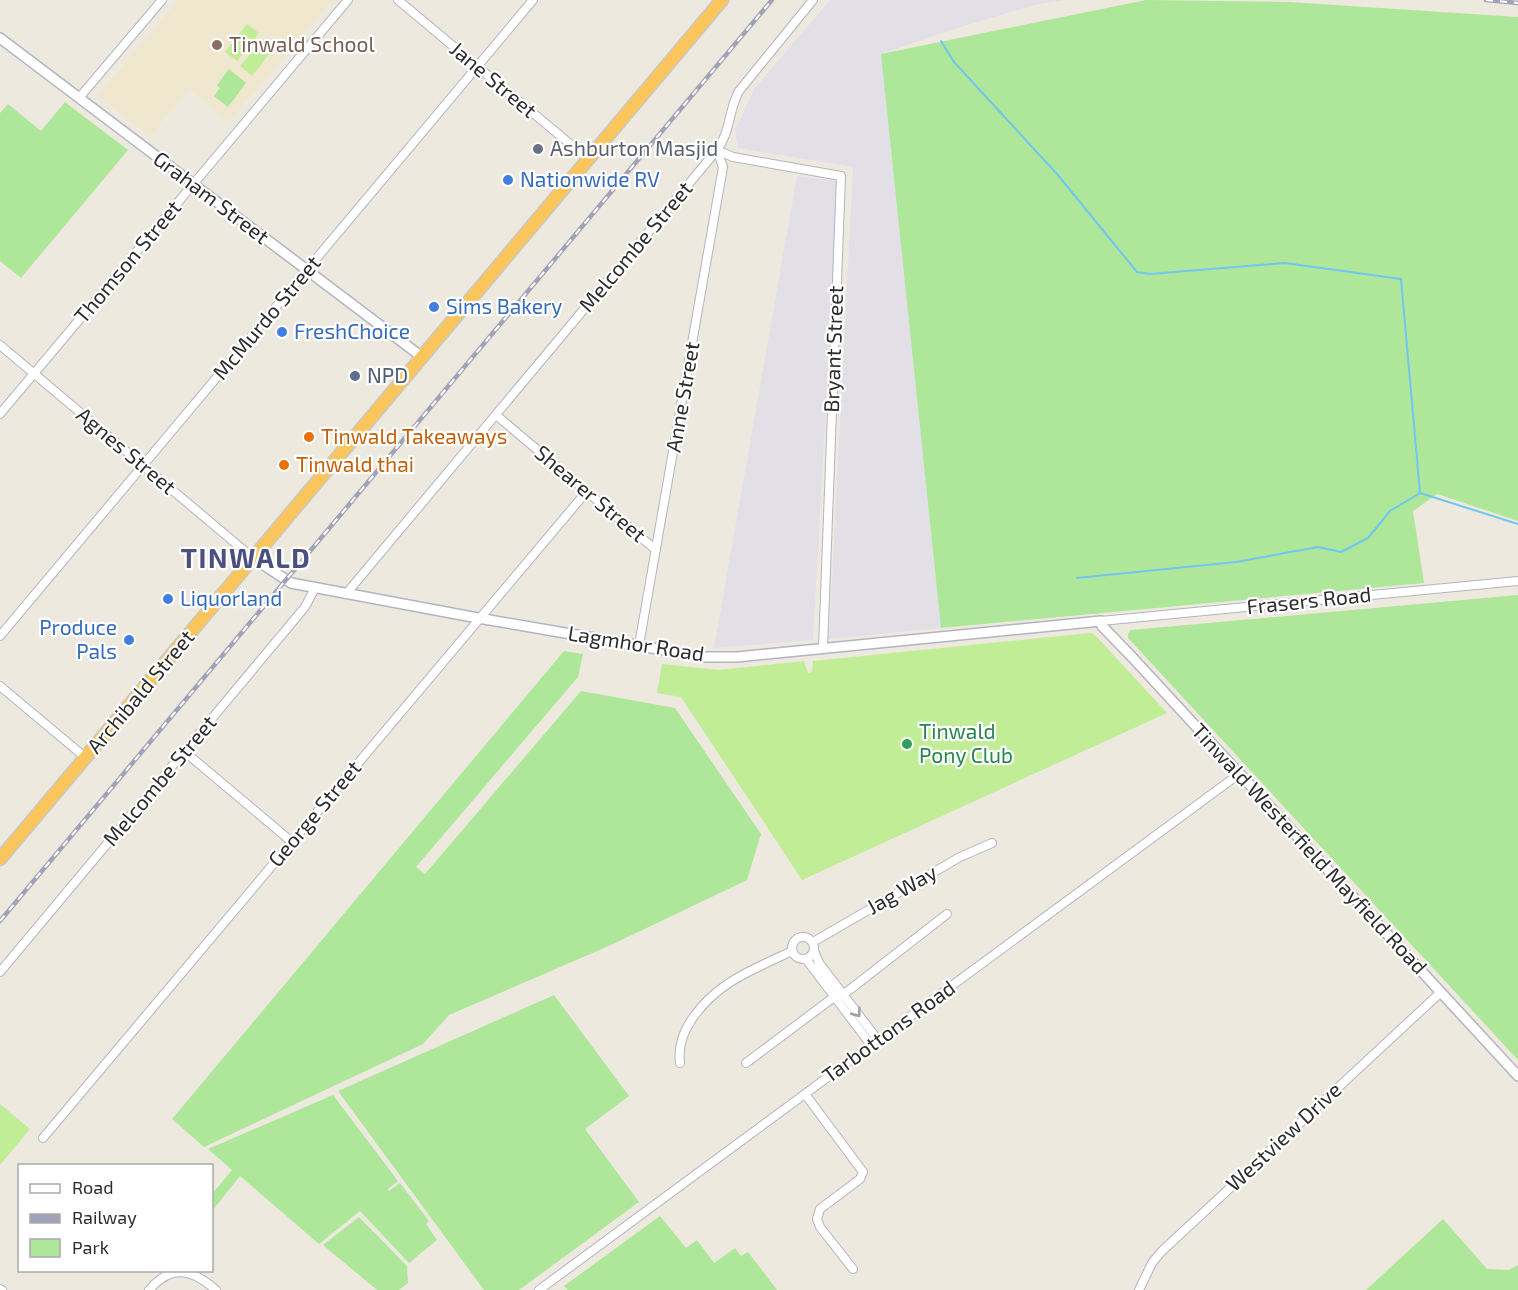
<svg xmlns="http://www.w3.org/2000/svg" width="1518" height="1290" font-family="'Exo 2',sans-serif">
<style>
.industrial{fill:#e2dfe7}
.education{fill:#f0e8ce}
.green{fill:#aee69a}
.pitch{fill:#c1ed96}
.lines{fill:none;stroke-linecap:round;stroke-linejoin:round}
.stream{stroke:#70c5f2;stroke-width:2}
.minor-casing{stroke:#b2b4c0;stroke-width:10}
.tertiary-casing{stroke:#b2b4c0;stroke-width:12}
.trunk-casing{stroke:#c8c8c8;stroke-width:15}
.minor{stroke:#fff;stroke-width:8}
.tertiary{stroke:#fff;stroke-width:9}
.trunk{stroke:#fac65b;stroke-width:12}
.rail-casing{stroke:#a1a2b7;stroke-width:4.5}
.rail{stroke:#fff;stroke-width:2;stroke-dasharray:7;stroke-linecap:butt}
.oneway{stroke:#a0a0a0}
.education-dot{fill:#8d6e63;stroke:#fff;stroke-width:2}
.worship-dot{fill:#6b7280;stroke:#fff;stroke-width:2}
.shop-dot{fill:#3f7fe0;stroke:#fff;stroke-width:2}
.service-dot{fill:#5c6f8a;stroke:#fff;stroke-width:2}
.food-dot{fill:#e8710a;stroke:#fff;stroke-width:2}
.leisure-dot{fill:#2e9e5b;stroke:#fff;stroke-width:2}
.labels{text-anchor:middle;stroke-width:4.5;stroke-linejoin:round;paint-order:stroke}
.education-label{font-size:21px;fill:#785e54;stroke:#fff;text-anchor:start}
.street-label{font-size:21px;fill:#2c2c2c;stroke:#fff}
.worship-label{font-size:21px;fill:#5b616d;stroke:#fff;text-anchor:start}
.shop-label{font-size:21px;fill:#366cbe;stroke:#fff;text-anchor:start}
.service-label{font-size:21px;fill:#4e5e75;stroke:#fff;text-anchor:start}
.food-label{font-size:21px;fill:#c56008;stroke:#fff;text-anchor:start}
.leisure-label{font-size:21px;fill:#27864d;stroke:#fff;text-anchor:start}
.district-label{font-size:27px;font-weight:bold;letter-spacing:1.5px;fill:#4b507f;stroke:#fff}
</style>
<rect width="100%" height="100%" fill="#eee9df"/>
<path class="industrial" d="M830,0h233l-29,5 -83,25 -70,24 60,574 -112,11 24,-472 -115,-19 -3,-18 20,-42z
M797,176l34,4 7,2 -25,458 -99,8z"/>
<path class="education" d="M178,0h154l-103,122 -40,-33 -39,48 -50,-39 -1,-4z"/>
<path class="green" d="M1146,0l143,2 229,15v504l-81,-27 -24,17 11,72 -483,45 -60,-574z
M229,69l17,14 -18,24 -14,-11 6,-8 -3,-3z
M65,102l63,48 -107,128 -21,-17v-148l8,-9 33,27z
M1518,595v465l-390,-422v-4l3,-4z
M564,651l19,3 -5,23 -162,190 9,7 156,-183 94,17 86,126 -14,46 -136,65 -162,70 -26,29 -219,103 -32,-28z
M554,995l75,101 -44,33 54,73 -120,88h-35l-146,-199z
M333,1095l65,86 -10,8 1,2 11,-8 29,38 -3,3 11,16 -28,23 -49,-52 -41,33 -79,-68 -28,35v-17l20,-24 -24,-21z
M660,1216l26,32 11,-8 17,23 21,-15 6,8 7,-4 29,38h-209l-4,-4z
M359,1217l48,49 1,17 -9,7h-22l-54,-45z
M1443,1219l44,50 22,1 9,-5v25h-152z"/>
<path class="pitch" d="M247,24l12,9 -22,28 -12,-9z
M263,39l11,9 -22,28 -12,-10z
M1091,633l4,2 72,78 -365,167 -121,-183 -24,-4 5,-29 56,6 86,-9 4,12 4,-1 1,-11z
M0,1104l30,25 -30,36z"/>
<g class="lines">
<path class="stream" d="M941,41l13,21 103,112 80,98 13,2 135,-11 116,16 19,214 98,31
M1077,578l159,-16 82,-15 23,5 27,-14 22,-27 30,-18"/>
<defs>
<path id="minor" d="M398,0l190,159
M79,98l83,-98
M717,150l16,7 108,19 -18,472
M0,345l253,213
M0,414l348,-414
M496,415l160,135
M346,594l371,-444c14,-19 11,-39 22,-59l74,-91
M1101,621l417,-40
M0,636l533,-636
M639,645l84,-478 -6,-17
M0,686l86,72
M185,752l107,90
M792 948a11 11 0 1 1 22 0a11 11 0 1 1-22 0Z
M813,942l147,-85 32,-14
M814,951l5,12 59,77
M806,959l65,86
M0,972l305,-365 10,-19
M680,1063c-2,-17 3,-30 12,-44 26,-38 61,-49 100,-68
M746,1063l84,-63 18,-9 99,-77
M805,1094l58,78 -3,7 -40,30 -3,10 3,8 33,42
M43,1138l544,-647
M0,1289l2,1
M149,1290c23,-27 44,-20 67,0
M539,1290l700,-516
M1139,1290l13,-27 9,-11 280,-260"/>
<path id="tertiary" d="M0,38l422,319
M253,558l38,25 187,35 226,39h33l364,-36 1,5 30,31 386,419"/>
<path id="trunk" d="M0,859l722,-859"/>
</defs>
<use href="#minor" class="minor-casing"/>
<use href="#tertiary" class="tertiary-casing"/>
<use href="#trunk" class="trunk-casing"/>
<use href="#minor" class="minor"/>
<use href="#tertiary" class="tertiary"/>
<use href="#trunk" class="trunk"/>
<defs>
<path id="rail" d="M1486,0l32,3
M0,921l772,-921"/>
</defs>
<use href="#rail" class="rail-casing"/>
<use href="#rail" class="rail"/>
</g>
<defs><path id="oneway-chevron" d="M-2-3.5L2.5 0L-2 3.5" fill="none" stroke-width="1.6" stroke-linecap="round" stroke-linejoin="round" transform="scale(1.5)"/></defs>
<use class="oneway" href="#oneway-chevron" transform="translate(857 1013) rotate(53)"/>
<circle class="education-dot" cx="217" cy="45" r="6"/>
<circle class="worship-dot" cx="538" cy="149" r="6"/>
<g class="shop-dot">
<circle cx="508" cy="180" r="6"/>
<circle cx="434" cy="307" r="6"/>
<circle cx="282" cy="332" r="6"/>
<circle cx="168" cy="599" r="6"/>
<circle cx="129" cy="640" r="6"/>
</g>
<circle class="service-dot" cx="355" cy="376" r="6"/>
<g class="food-dot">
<circle cx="309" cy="437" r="6"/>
<circle cx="284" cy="465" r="6"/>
</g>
<circle class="leisure-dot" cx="907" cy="744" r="6"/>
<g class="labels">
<g class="education-label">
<text x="229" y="52">Tinwald School</text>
</g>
<g class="street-label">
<text transform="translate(493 80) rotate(40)" y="7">Jane Street</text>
<text transform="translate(211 198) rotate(37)" y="7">Graham Street</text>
<text transform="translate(636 247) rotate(-50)" y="7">Melcombe Street</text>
<text transform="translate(128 262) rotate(-50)" y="7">Thomson Street</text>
<text transform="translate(267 318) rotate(-50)" y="7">McMurdo Street</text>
<text transform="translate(834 349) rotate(-88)" y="7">Bryant Street</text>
<text transform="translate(683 397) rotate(-80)" y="7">Anne Street</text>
<text transform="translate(126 451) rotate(40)" y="7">Agnes Street</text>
<text transform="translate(590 494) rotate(40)" y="7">Shearer Street</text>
<text transform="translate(1309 601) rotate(-6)" y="7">Frasers Road</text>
<text transform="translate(636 644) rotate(9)" y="7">Lagmhor Road</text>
<text transform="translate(141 692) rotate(-50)" y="7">Archibald Street</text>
<text transform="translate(160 781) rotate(-50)" y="7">Melcombe Street</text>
<text transform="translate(315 814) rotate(-50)" y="7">George Street</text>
<text transform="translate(1309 849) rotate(47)" y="7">Tinwald Westerfield Mayfield Road</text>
<text transform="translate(902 890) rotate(-30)" y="7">Jag Way</text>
<text transform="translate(889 1032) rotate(-36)" y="7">Tarbottons Road</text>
<text transform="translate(1284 1137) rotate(-43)" y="7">Westview Drive</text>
</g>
<g class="worship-label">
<text x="550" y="156">Ashburton Masjid</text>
</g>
<g class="shop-label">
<text x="520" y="187">Nationwide RV</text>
<text x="446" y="314">Sims Bakery</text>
<text x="294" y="339">FreshChoice</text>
<text x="180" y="606">Liquorland</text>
<text x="117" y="635" text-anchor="end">Produce<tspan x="117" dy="24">Pals</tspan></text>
</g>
<g class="service-label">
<text x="367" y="383">NPD</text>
</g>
<g class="food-label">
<text x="321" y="444">Tinwald Takeaways</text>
<text x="296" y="472">Tinwald thai</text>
</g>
<g class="leisure-label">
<text x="919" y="739">Tinwald<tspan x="919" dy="24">Pony Club</tspan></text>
</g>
<g class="district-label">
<text x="246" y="568">TINWALD</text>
</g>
</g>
<rect x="18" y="1164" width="195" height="108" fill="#ffffff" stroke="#ababab" stroke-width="1.5"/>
<rect x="30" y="1184" width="30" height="9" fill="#ffffff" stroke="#ababab" stroke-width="1.5"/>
<text x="72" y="1194" font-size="18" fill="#2c2c2c">Road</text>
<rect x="30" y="1214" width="30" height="9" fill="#a1a2b7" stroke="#ababab" stroke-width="1.5"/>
<text x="72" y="1224" font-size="18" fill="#2c2c2c">Railway</text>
<rect x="30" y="1239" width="30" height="18" fill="#aee69a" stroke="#ababab" stroke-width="1.5"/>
<text x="72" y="1254" font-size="18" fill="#2c2c2c">Park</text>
</svg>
